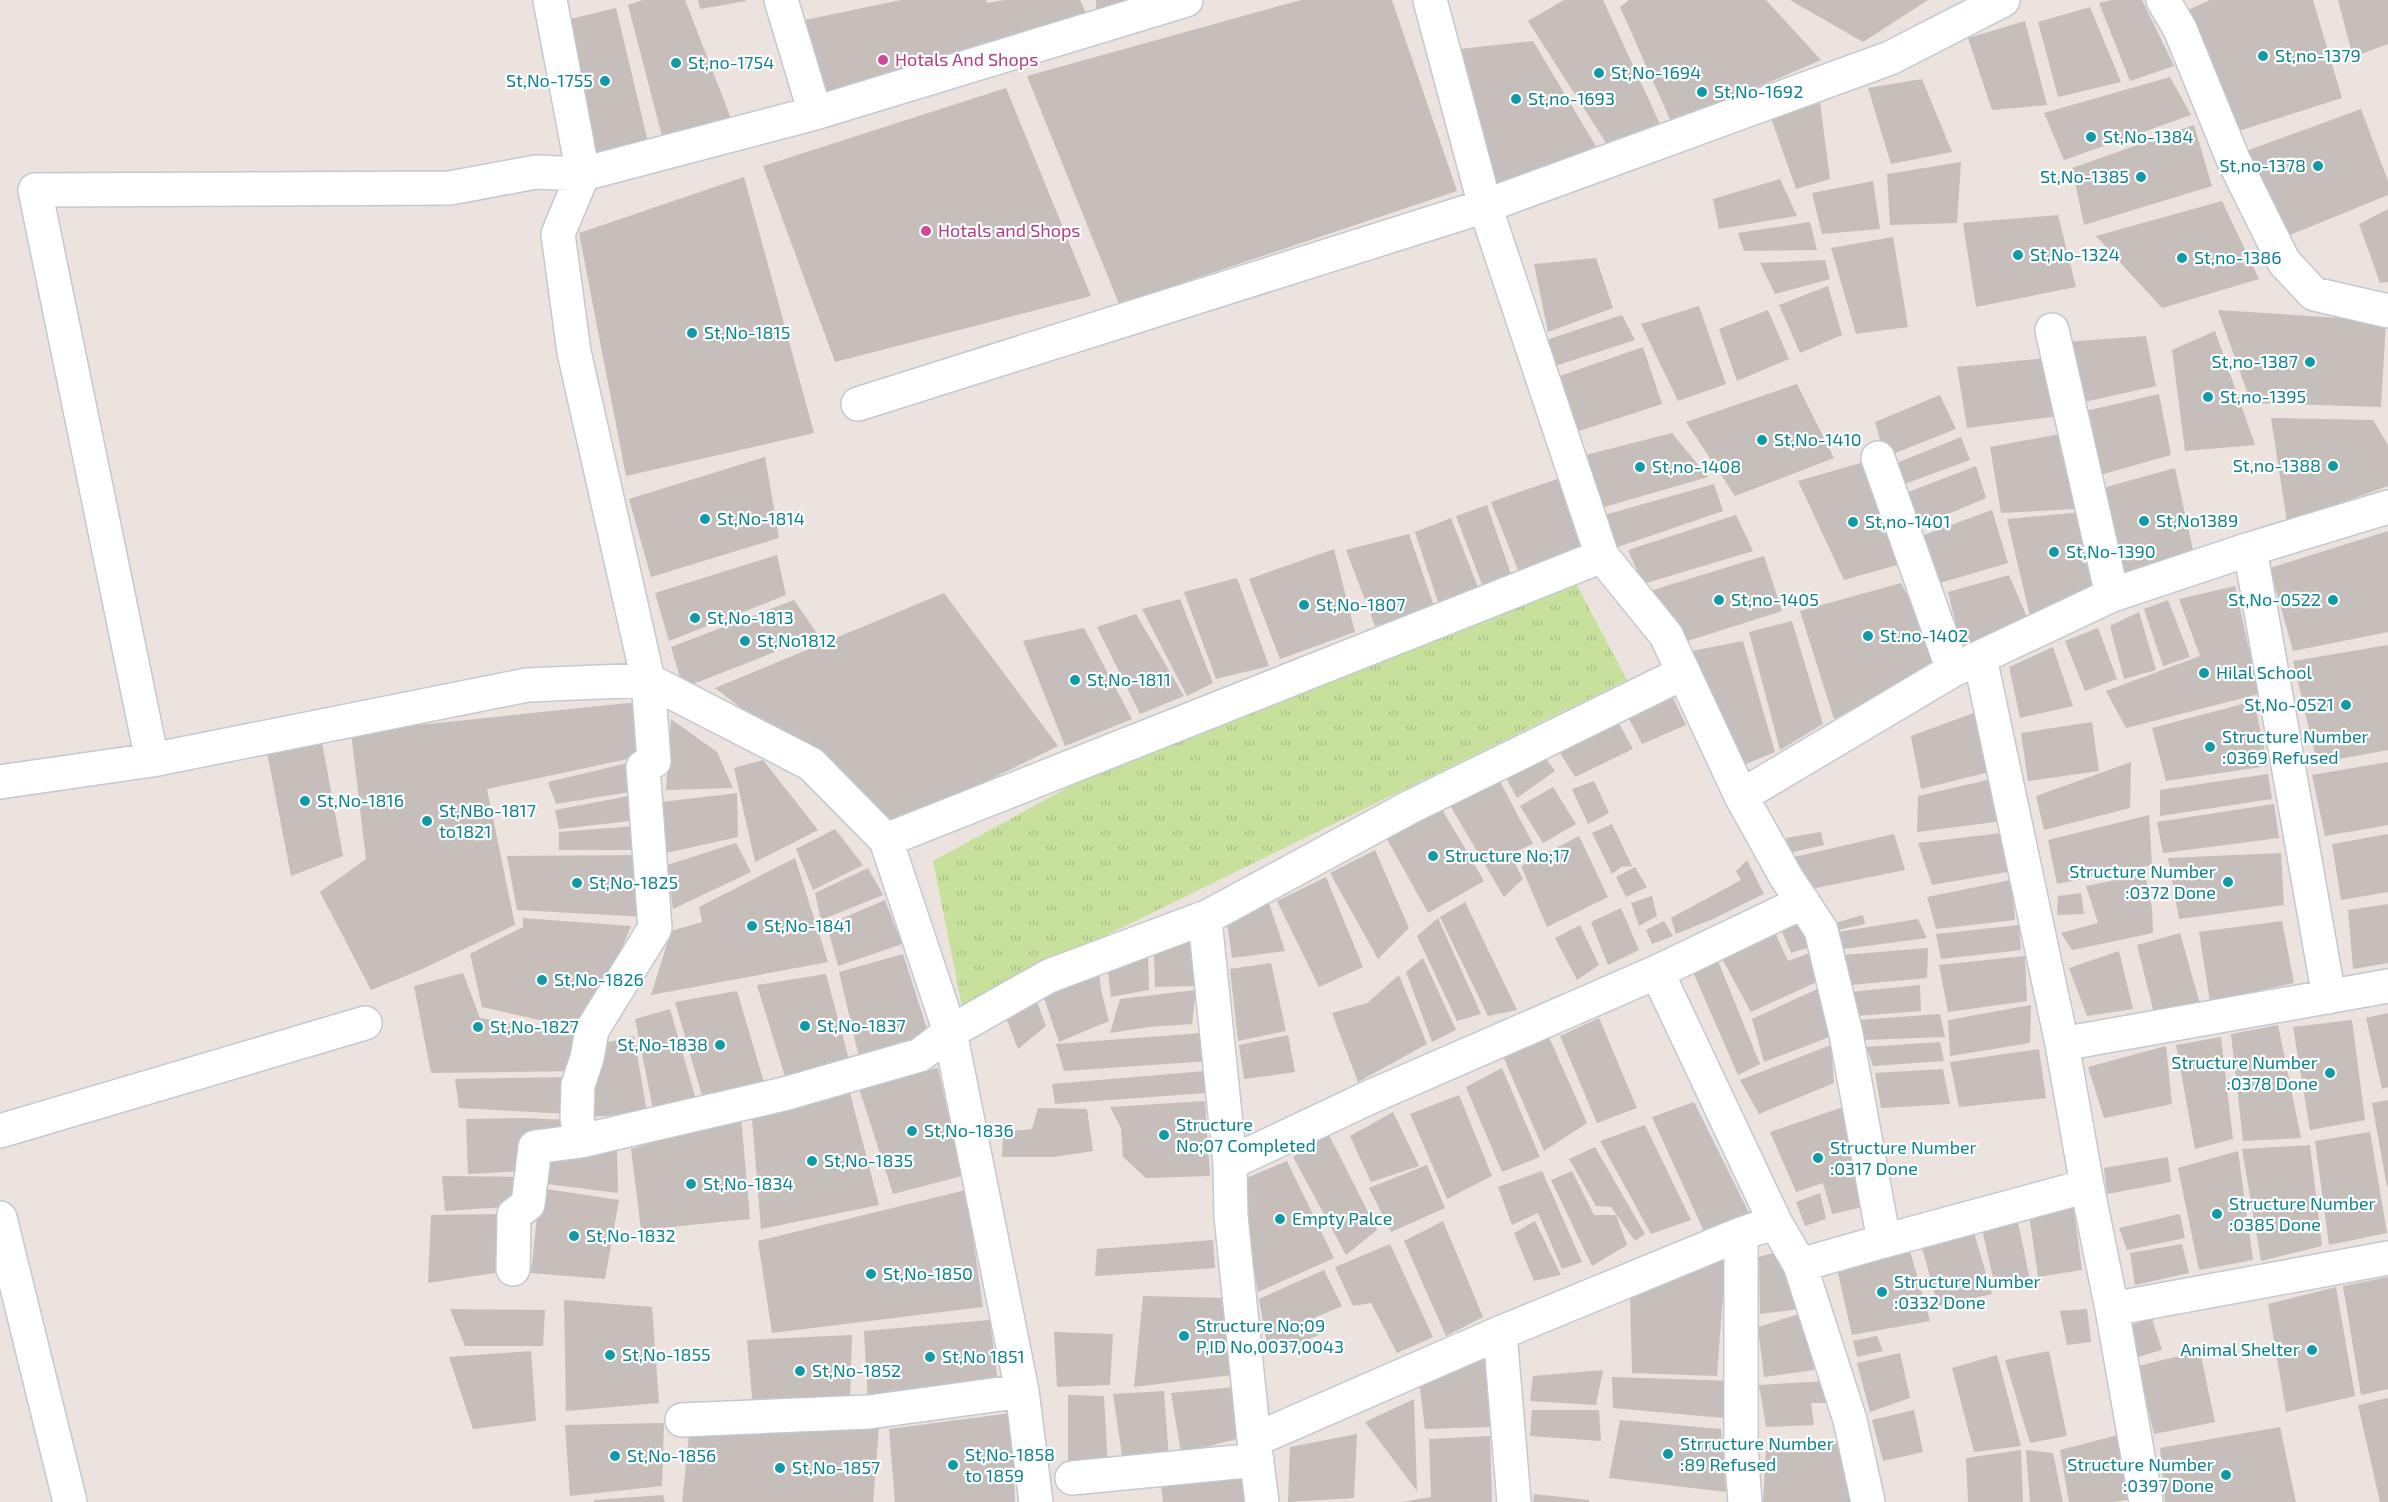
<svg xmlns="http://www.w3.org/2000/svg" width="2388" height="1502" font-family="'Exo 2',sans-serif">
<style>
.grass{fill:url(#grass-tufts)}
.building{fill:#c5beba}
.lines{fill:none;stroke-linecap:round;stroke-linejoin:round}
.street-casing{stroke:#c3c9d1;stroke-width:36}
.street{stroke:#fff;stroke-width:33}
.culture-dot{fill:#0f9aa8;stroke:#fff;stroke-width:2}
.hotel-dot{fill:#d1479c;stroke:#fff;stroke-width:2}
.labels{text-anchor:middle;stroke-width:4.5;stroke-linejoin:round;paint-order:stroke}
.culture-label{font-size:18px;fill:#0d838f;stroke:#fff;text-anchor:start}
.hotel-label{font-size:18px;fill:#b23c85;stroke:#fff;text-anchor:start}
</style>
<defs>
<pattern id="grass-tufts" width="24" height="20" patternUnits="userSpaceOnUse" patternTransform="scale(1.5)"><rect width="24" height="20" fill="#c7e19d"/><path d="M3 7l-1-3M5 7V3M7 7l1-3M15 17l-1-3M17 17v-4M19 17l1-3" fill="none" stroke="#abc187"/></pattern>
</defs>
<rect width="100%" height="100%" fill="#ece2de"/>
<path class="grass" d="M1574,580l53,100 -665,326 -29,-145 154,-84z"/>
<path class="building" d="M643,0h42l47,121 -69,19 -35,-135z
M698,0h48v1l-46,8z
M901,0h85l1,3 18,-3h75l9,20 -266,80 -23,-79z
M1096,0h35v1l-35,8z
M1301,0h91l65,191 -338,113 -92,-228z
M1564,0h39l57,124 -50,25 -82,-128z
M1629,0h137l55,60 -149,64 -52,-117z
M1790,0h138l-65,42z
M2112,0h30l32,66 -44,15 -31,-78z
M2210,0h103l29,98 -113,36 -50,-120z
M2338,0h50v44l-35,13z
M2090,7l31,75 -63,15 -20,-75z
M616,8l32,134 -55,13 -31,-134z
M2025,21l22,84 -55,5 -24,-72z
M1533,41l64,107 -105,44 -41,-142z
M2170,77l21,38 -127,45 -20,-47z
M1922,79l30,73 -61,12 -23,-76z
M1006,88l85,208 -256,66 -72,-196z
M1820,103l10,76 -34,10 -25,-71z
M2361,109l27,72v14l-98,40 -44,-84z
M2194,125l18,61 -128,39 -12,-57z
M1961,162l-4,61 -67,2 -3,-51z
M744,177l70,256 -188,43 -47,-243z
M1780,179l17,37 -78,13 -6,-30z
M1873,181l7,48 -58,5 -10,-41z
M2222,201l37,78 -97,29 -66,-72z
M2388,209v73l-8,1 -21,-59z
M2058,215l18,72 -100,20 -13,-84z
M1810,222l7,28 -73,1 -6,-18z
M1893,237l15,90 -52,7 -25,-86z
M1596,258l17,50 -65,24 -14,-68z
M1825,260l5,19 -55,15 -15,-31z
M1828,286l14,49 -42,18 -21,-48z
M1699,306l27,78 -48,17 -37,-77z
M1768,310l21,49 -52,22 -18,-52z
M2218,310l168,11 -5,86 -130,-4z
M1622,315l13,25 -83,27 -12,-25z
M2215,331l40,114 -70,6 -13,-101z
M2146,336l10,50 -72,16 -19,-60z
M1643,347l19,57 -86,28 -25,-53z
M2046,358l14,58 -93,12 -10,-61z
M1797,384l37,74 -99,38 -49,-74z
M2159,394l12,61 -78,22 -16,-64z
M1940,395l16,34 -71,28 -10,-35z
M2271,418l102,2 15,25v41l-101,36z
M1672,433l36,44 -114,33 -16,-53z
M2060,434l15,75 -74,4 -11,-66z
M1961,437l9,23 -71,26 -5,-22z
M765,457l14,81 -128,39 -22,-78z
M1864,462l40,101 -60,17 -46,-99z
M1976,466l10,32 -76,32 -7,-36z
M2175,468l18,82 -76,28 -25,-87z
M1560,478l24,73 -64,24 -29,-73z
M1714,484l9,27 -108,37 -14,-32z
M1487,505l25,72 -29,10 -27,-71z
M1992,510l16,53 -68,20 -27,-44z
M2082,512l19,72 -71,32 -23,-97z
M1736,515l17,36 -110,33 -15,-34z
M1451,518l28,72 -41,12 -23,-70z
M2388,531v101l-95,19 -23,-83z
M1409,534l26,75 -60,17 -29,-76z
M1334,549l21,83 -75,27 -31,-80z
M777,555l9,40 -117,46 -14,-48z
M1764,556l18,55 -101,32 -28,-53z
M2009,575l21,49 -69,22 -13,-54z
M1237,578l32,88 -53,13 -32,-87z
M1901,583l40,78 -107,58 -34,-108z
M2235,586l24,108 -133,34 -20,-37 94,-35 -21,-57z
M944,593l114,153 -163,80 -180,-138z
M1180,599l33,84 -26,13 -45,-87z
M794,600l24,35 -135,53 -12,-41z
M2168,600l22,57 -27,9 -19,-57z
M2139,612l17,58 -32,9 -14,-53z
M1136,614l48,82 -44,18 -43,-87z
M1792,621l31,103 -43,26 -31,-118z
M1084,628l48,91 -67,27 -42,-105z
M2098,628l19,51 -32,12 -20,-50z
M1743,641l32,111 -39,16 -44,-117z
M2388,645v105l-71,13 -24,-102z
M2053,647l20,59 -53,12 -11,-51z
M1670,692l16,33 -44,19 -19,-37z
M2254,701l14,65 -102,15 -14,-53z
M638,702l13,52 -164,35 28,136 -95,45 -49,20 -51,-98 46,-33 -15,-127z
M1982,710l7,62 -68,17 -10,-53z
M1612,711l21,38 -58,28 -23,-37z
M671,719l46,33 16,36 -67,2z
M2092,722l7,49 -71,10 -7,-48z
M321,737l22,119 -52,20 -25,-129z
M1537,746l18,25 -38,27 -16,-29z
M763,760l55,70 -63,32 -21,-94z
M632,762l4,29 -80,13 -8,-22z
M2131,762l-1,46 -86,22 -8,-34z
M2388,762v63l-63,11 -13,-61z
M1496,774l37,70 -23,10 13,25 -19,18 -56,-95z
M2268,774l4,25 -112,17v-26z
M1996,778l7,43 -86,11 1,-36z
M1594,781l15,32 -21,11 -16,-35z
M1553,787l23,37 -33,19 -23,-37z
M737,793l1,44 -72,16 -4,-51z
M634,795l5,25 -80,9 -4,-19z
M1439,804l45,77 -56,32 -45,-81z
M2274,804l5,34 -116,15 -6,-31z
M2149,815l3,50 -95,19 -9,-44z
M1612,824l20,42 -11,1 -9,7 -20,-41z
M635,826l4,24h-80v-18z
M835,829l28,36 -50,25 -17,-41z
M1821,832l3,13 -35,8 -3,-15z
M2009,832l4,39 -81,14 -14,-42z
M1894,834l11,36 -99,20 -16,-32z
M2388,834v58l-47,8 -9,-56z
M1579,836l29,61 -61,30 -26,-61z
M736,843l15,29 -78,37 -6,-44z
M1375,850l34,78 -31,31 -48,-86z
M2281,853l3,52 -105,14 -11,-61z
M640,855l6,62 -129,-7 -10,-54z
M795,858l33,104 -177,33 20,-64 31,-9 -3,-15z
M1747,860l17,34 -51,25 -37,15 -5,-16 70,-38 -5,-9z
M1635,867l12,20 -21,10 -10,-20z
M868,868l15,27 -62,25 -6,-27z
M2145,874l7,34 1,25 -81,17 -11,-17 37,-10 -12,-37z
M1326,877l37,90 -44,20 -42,-86z
M2011,880l4,40 -79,9 -9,-32z
M2081,893l3,21 -27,1 1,-19z
M1652,896l5,20 -18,10 -8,-23z
M1267,897l18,54 -53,7 -6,-43z
M885,900l17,44 -64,22 -11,-41z
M1465,902l52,108 -29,6 -48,-99z
M2388,904v59l-35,6 -5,-59z
M1621,908l18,42 -31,15 -17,-43z
M1796,914l17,32 -22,7 -14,-33z
M1863,915l2,9 -27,6v-8z
M523,918l108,8 -43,105 -106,-24 -12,-53 53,-27z
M1438,918l43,96 -24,7 -40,-85z
M1918,919l9,19 -84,11 -5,-17z
M1664,921l9,15 -21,8 -6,-14z
M2282,921l12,62 -84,19 -11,-70z
M1580,925l19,40 -22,15 -22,-42z
M2019,925l2,25 -80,9 -5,-25z
M1772,926l16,35 27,-10 8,28 -72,33 -31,-57z
M2180,933l20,71 -46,9 -17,-68z
M1199,939l-1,47 -43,1 -1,-35z
M1928,948l-1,30 -77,7 -7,-30z
M2119,951l14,58 -46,7 -18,-48z
M1148,953l1,37 -38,7 -4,-34z
M903,954l27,84 -71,19 -20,-85z
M2025,956l2,45 -79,11 -9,-47z
M1423,958l33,72 -24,12 -26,-70z
M1718,961l42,103 -22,11 -45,-103z
M1271,963l15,68 -48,10 -8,-72z
M1099,972l2,18 8,31 -50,21 -15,-44z
M463,973l17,45 107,18 -6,35 -150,2 -17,-87z
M826,974l25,93 -64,16 -30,-98z
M1399,975l28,69 -69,38 -26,-69 35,-10z
M1920,985l1,26 -65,5 -5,-24z
M1824,986l8,50 -68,26 -12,-43z
M1196,990l-4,34 -43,3 -39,6 10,-34z
M737,991l29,98 -61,17 -30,-104z
M1034,994l12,32 -28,23 -13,-34z
M2031,1005l-1,38 -80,13 -2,-36z
M670,1009l28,98 -45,2 -18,-90z
M2388,1013v74l-6,2 -16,-71z
M1940,1014l5,23 -82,3 -6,-20z
M1599,1018l38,90 -40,15 -37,-87z
M2352,1020l13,100 -55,10 -17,-103z
M2278,1025l23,113 -58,3 -12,-107z
M1201,1033l9,28 -146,10 -8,-27z
M1288,1035l7,37 -51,7 -5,-34z
M634,1036l13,77 -57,4 6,-72z
M1549,1037l38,86 -43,28 -42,-97z
M2221,1037l12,102 -38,10 -19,-104z
M1940,1042l4,19 -71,5 -7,-19z
M1831,1045l3,38 -75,31 -19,-34z
M2166,1046l6,58 -68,14 -16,-51z
M2039,1049l7,49 -87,9 -9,-45z
M938,1068l24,108 -69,18 -35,-109z
M1502,1068l38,89 -38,15 -36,-85z
M1943,1069l7,35 -69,4 -6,-35z
M1205,1071l1,22 -151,11 -3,-20z
M576,1077l-5,37 -112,-6 -4,-29z
M849,1089l30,116 -118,24 -9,-111z
M1459,1095l33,81 -45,23 -37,-85z
M2388,1100v86l-1,1 -15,-84z
M1205,1101l5,75 -64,2 -23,-21 -2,-29 -11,-21z
M1694,1102l55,111 -42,25 -55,-121z
M1849,1105l14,102 -31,7 -9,-31 -27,9 -26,-60z
M1038,1108l49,1 6,42 -39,6h-52l1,-25 29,-3z
M1393,1112l26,54 -48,16 -21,-46z
M741,1116l9,103 -109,11 -10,-81z
M523,1118l46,2 -2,19 -40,32 -59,3 -2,-55z
M1645,1125l46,95 -40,14 -51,-93z
M2370,1132l17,101 -58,12 -14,-104z
M1329,1135l48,95 -31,25 -53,-98z
M2310,1145l12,101 -61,15 -19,-112z
M1595,1147l50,87 -10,7 -24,-34 -15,-1 -27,-47z
M617,1150l1,43 -79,-10 5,-30z
M2238,1151l15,109 -54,10 -21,-102z
M2168,1157l3,25 -64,12 -3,-26z
M1287,1161l47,97 -76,34 -19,-111z
M1427,1165l18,43 -54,24 -22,-44z
M1542,1171l40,91 -20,7 -24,-56 -26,12 -14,-38z
M1572,1171l22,44h22l11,30 -35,21 -41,-86z
M442,1176l82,1 -1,29 -78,5z
M540,1188l79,12 -14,79 -74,-6z
M966,1190l17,117 -211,26 -14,-92z
M1820,1193l6,26 -21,7 -9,-24z
M2072,1197l10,73 -44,7 -10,-70z
M2016,1212l13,64 -34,10 -15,-66z
M504,1214l-3,58 -73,11 3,-68z
M2180,1214l5,24 -58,12 -8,-22z
M1443,1221l40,96 -37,19 -42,-95z
M1535,1221l26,54 -27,6 -20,-48z
M1973,1229l19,65 -54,12 -18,-66z
M1213,1240l2,28 -120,8 2,-27z
M1390,1244l43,93 -36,16 -26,-50 -18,3 -18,-39z
M1908,1244l22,77 -78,14 -16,-71z
M2182,1244l7,29 -54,12 -5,-32z
M1790,1248l10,61 -40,5 -1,-57z
M1726,1254l-9,122 -85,-3 -2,-79z
M1324,1270l18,36 -28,12 5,17 -50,20 -10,-56z
M2388,1277v112l-27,6 -18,-109z
M2336,1287l19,109 -69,16 -18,-108z
M1143,1296l84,2 5,77 -98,12z
M564,1300l88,7 7,96 -93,8z
M450,1309l95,1 -2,36h-78z
M2087,1309l4,33 -24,3 -7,-34z
M1805,1312l9,58 -50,7 -6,-50z
M2152,1319l10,31 -28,8 -8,-32z
M990,1320l8,63 -130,19 -4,-71z
M1054,1332l59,2 -3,51 -53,2z
M852,1335l-2,66 -97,8 -6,-69z
M1877,1336l6,15 -26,6 -4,-16z
M1489,1344l2,83 -66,2 -6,-48z
M531,1351l5,70 -63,8 -24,-72z
M2049,1351l18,85 -37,7 -25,-83z
M2200,1351l15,71 -61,12 -16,-68z
M1900,1353l10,45 -40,14 -13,-49z
M1997,1355l24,91 -47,6 -22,-84z
M1603,1370l-7,35 -66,-4 3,-25z
M1612,1377l123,4 -11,37 -111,-10z
M1826,1381l2,22h-17l3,22 -48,2 -7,-42z
M1235,1387l2,52 -56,14 -10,-60z
M1164,1391l5,68 -46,3 -10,-68z
M1068,1395l36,1 4,70 -40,-3z
M2388,1398v104h-8l-22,-97z
M1414,1399l3,92 -52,-69z
M1532,1410h67l2,31 -71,-5z
M1914,1410l9,42 -40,9 -11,-41z
M1011,1413l4,89h-120l-6,-73z
M1620,1420l101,9 5,63 -117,-14z
M664,1423l-2,63 -92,10 -5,-71z
M879,1427l-6,75h-191l7,-67z
M2280,1427l16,75h-131l-5,-54z
M1357,1434l-3,64 -66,4 2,-55z
M2118,1435l14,64 -18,3h-45l-9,-52z
M1490,1436l2,66h-90l29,-5 -2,-58z
M1845,1439l8,63h-90l3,-51z
M2021,1450l2,52h-55l-2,-44z
M2026,1450l27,3 10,49h-33z
M1247,1469l3,33h-87l-3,-26z
M1534,1494l55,6v2h-56z
M663,1495l2,7h-71v-2z"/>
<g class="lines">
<defs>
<path id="street" d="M781,0l34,113
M1430,0l55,206 117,350 64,79 75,161 45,81 35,53 25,104 38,207 -84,24
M2163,0l17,29 53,130 51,103 30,32 74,17
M2052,330l60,265
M858,404l627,-198 405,-148 113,-58
M1878,458l75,212
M2250,549l79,448
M152,760l-117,-570 415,-2 86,-16 47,2 232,-61 371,-113
M0,782l152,-22 375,-75 121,-5 163,84 75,76 64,192 72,359 14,111
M1741,796l212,-126 159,-75 138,-46 138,-42
M886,840l716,-284
M1209,916l-4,4 25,243 1,53 23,224 246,-107 241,-99 34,-12
M1657,972l118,250 25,43 50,155 18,82
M2062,1044l326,-58
M0,1131l365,-108
M581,1141l203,-47 136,-39 30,-23 99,-56 160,-60 201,-109 273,-134
M1230,1163l140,-66 287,-125 146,-70
M2087,1186l25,123 276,-51
M0,1218l70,284
M1741,1234v213l4,55
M1884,1241l203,-55 -25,-142 -82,-386
M513,1269l1,-54 14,-11 7,-57 46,-6 -4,-23 1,-33 9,-27 5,-28 63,-102 -12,-161 11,-6 -6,-81 -74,-328 -16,-118 25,-60 -33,-174
M2112,1309l34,193
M1500,1333l14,169
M682,1420l187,-8 153,-21
M1254,1440l8,62
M1072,1478l185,-18"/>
</defs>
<use href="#street" class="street-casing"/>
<use href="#street" class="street"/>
</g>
<g class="culture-dot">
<circle cx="2263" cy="56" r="6"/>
<circle cx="676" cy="63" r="6"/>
<circle cx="1599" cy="73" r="6"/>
<circle cx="605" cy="81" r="6"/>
<circle cx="1702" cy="92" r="6"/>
<circle cx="1516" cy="99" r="6"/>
<circle cx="2091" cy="137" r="6"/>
<circle cx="2318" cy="166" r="6"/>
<circle cx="2141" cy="177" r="6"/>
<circle cx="2018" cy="255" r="6"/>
<circle cx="2182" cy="258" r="6"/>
<circle cx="692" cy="333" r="6"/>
<circle cx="2310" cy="362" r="6"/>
<circle cx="2208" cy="397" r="6"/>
<circle cx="1762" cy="440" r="6"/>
<circle cx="2333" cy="466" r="6"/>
<circle cx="1640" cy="467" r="6"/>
<circle cx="705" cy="519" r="6"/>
<circle cx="2144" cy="521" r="6"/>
<circle cx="1853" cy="522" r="6"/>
<circle cx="2054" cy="552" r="6"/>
<circle cx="1719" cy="600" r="6"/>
<circle cx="2333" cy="600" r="6"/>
<circle cx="1304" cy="605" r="6"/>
<circle cx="695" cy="618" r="6"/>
<circle cx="1868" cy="636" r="6"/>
<circle cx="745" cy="641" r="6"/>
<circle cx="2204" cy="673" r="6"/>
<circle cx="1075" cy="680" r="6"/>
<circle cx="2346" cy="705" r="6"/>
<circle cx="2210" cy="747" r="6"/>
<circle cx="305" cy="801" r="6"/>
<circle cx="427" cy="821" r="6"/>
<circle cx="1433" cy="856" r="6"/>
<circle cx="2228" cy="882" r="6"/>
<circle cx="577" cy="883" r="6"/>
<circle cx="752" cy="926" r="6"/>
<circle cx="542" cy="980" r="6"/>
<circle cx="805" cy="1026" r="6"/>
<circle cx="478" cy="1027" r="6"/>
<circle cx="720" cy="1045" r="6"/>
<circle cx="2330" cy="1073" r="6"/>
<circle cx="912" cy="1131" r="6"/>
<circle cx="1164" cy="1135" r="6"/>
<circle cx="1818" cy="1158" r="6"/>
<circle cx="812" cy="1161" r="6"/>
<circle cx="691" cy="1184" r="6"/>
<circle cx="2217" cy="1214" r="6"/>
<circle cx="1280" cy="1219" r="6"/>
<circle cx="574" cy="1236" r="6"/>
<circle cx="871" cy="1274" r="6"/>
<circle cx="1882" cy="1292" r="6"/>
<circle cx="1184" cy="1336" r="6"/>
<circle cx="2312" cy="1350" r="6"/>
<circle cx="610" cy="1355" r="6"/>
<circle cx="930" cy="1357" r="6"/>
<circle cx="800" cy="1371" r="6"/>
<circle cx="1668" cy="1454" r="6"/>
<circle cx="615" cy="1456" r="6"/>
<circle cx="953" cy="1465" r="6"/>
<circle cx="780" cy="1468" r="6"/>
<circle cx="2226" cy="1475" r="6"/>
</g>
<g class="hotel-dot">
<circle cx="883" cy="60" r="6"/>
<circle cx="926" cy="231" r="6"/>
</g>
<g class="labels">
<g class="culture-label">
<text x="2275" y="62">St,no-1379</text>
<text x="688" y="69">St,no-1754</text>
<text x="1611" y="79">St,No-1694</text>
<text x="593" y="87" text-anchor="end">St,No-1755</text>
<text x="1714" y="98">St,No-1692</text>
<text x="1528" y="105">St,no-1693</text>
<text x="2103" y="143">St,No-1384</text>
<text x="2306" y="172" text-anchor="end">St,no-1378</text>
<text x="2129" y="183" text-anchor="end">St,No-1385</text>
<text x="2030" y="261">St,No-1324</text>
<text x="2194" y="264">St,no-1386</text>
<text x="704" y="339">St,No-1815</text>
<text x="2298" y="368" text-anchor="end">St,no-1387</text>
<text x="2220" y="403">St,no-1395</text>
<text x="1774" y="446">St,No-1410</text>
<text x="2321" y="472" text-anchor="end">St,no-1388</text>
<text x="1652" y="473">St,no-1408</text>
<text x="717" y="525">St,No-1814</text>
<text x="2156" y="527">St,No1389</text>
<text x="1865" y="528">St,no-1401</text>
<text x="2066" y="558">St,No-1390</text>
<text x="1731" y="606">St,no-1405</text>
<text x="2321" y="606" text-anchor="end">St,No-0522</text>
<text x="1316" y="611">St,No-1807</text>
<text x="707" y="624">St,No-1813</text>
<text x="1880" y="642">St.no-1402</text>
<text x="757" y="647">St,No1812</text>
<text x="2216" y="679">Hilal School</text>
<text x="1087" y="686">St,No-1811</text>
<text x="2334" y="711" text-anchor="end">St,No-0521</text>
<text x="2222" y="743">Structure Number<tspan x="2222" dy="21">:0369 Refused</tspan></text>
<text x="317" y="807">St,No-1816</text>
<text x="439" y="817">St,NBo-1817<tspan x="439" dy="21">to1821</tspan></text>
<text x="1445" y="862">Structure No;17</text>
<text x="2216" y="878" text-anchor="end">Structure Number<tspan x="2216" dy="21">:0372 Done</tspan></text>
<text x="589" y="889">St,No-1825</text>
<text x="764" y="932">St,No-1841</text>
<text x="554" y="986">St,No-1826</text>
<text x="817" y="1032">St,No-1837</text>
<text x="490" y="1033">St,No-1827</text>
<text x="708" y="1051" text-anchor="end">St,No-1838</text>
<text x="2318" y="1069" text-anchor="end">Structure Number<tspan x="2318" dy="21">:0378 Done</tspan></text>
<text x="1176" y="1131">Structure<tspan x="1176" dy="21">No;07 Completed</tspan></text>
<text x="924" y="1137">St,No-1836</text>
<text x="1830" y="1154">Structure Number<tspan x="1830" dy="21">:0317 Done</tspan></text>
<text x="824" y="1167">St,No-1835</text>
<text x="703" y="1190">St,No-1834</text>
<text x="2229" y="1210">Structure Number<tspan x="2229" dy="21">:0385 Done</tspan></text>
<text x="1292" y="1225">Empty Palce</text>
<text x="586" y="1242">St,No-1832</text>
<text x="883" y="1280">St,No-1850</text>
<text x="1894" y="1288">Structure Number<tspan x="1894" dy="21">:0332 Done</tspan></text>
<text x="1196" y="1332">Structure No;09<tspan x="1196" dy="21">P,ID No,0037,0043</tspan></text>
<text x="2300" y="1356" text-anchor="end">Animal Shelter</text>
<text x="622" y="1361">St,No-1855</text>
<text x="942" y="1363">St,No 1851</text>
<text x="812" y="1377">St,No-1852</text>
<text x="1680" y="1450">Strructure Number<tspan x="1680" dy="21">:89 Refused</tspan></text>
<text x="965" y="1461">St,No-1858<tspan x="965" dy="21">to 1859</tspan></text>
<text x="627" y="1462">St,No-1856</text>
<text x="2214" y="1471" text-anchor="end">Structure Number<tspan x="2214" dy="21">:0397 Done</tspan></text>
<text x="792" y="1474">St,No-1857</text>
</g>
<g class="hotel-label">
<text x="895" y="66">Hotals And Shops</text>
<text x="938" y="237">Hotals and Shops</text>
</g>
</g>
</svg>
